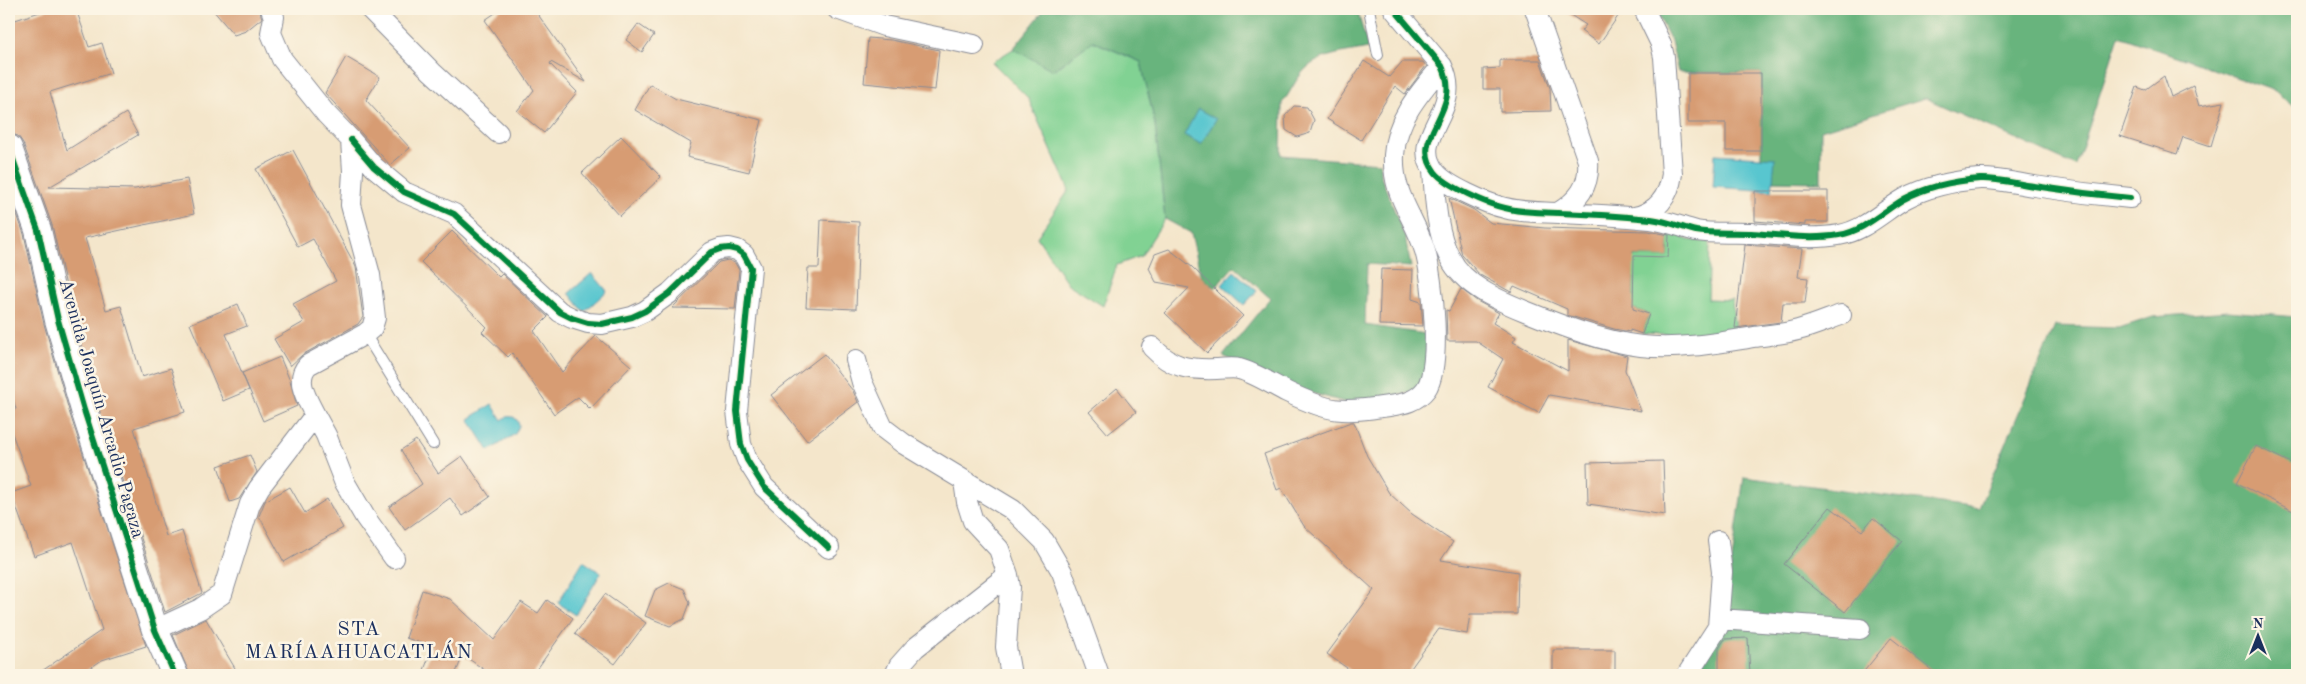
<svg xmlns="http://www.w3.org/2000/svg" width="2306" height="684" font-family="'Old Standard TT',serif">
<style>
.green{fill:#81d293;stroke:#4e8078}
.forest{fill:#68b47d;stroke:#42726e}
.water{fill:#59c6cf;stroke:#3a7a96}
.building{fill:#d79c73}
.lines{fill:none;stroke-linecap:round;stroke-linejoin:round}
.service-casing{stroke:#888a94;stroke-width:12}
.minor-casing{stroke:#888a94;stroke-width:22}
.tertiary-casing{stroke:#888a94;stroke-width:28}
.service{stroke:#fff;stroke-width:10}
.minor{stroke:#fff;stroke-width:20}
.tertiary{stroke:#fff;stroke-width:26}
.cycleway-casing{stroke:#fcf5e5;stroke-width:9}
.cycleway{stroke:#00873e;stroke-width:6}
.labels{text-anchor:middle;stroke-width:5;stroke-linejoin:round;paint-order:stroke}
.street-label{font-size:19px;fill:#1b2f5e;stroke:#fcf5e5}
.neighbourhood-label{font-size:20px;letter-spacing:1px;fill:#1b2f5e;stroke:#fcf5e5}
</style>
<rect width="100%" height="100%" fill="#fcf5e5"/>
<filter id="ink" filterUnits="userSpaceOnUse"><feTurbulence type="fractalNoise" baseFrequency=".02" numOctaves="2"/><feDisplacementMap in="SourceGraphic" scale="10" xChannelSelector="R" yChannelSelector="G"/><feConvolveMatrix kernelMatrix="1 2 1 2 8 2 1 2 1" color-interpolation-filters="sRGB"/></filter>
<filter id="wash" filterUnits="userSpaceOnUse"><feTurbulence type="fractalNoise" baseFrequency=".0096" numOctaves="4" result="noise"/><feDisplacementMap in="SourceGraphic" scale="20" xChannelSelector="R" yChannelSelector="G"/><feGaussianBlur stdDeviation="1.12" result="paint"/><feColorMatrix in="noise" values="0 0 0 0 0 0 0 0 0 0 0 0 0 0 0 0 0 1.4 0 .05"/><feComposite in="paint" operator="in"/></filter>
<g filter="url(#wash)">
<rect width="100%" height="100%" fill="#f4e6cb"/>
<path class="green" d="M1092,41l49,21 14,62 10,95 -24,37 -24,9 -14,41 -35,-22 -31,-47 32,-47 -41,-92 -36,-36 21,-13 41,21z
M1669,231l19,9 22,2 -2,57 24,1 3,32 -37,4 -56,-2 7,-20 -54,-18h38l1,-18h-21v-22l55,1z"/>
<path class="forest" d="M1045,9h312l11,39c-23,5 -51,6 -66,25 -8,9 -12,21 -20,30l-1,52 99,8v11l25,63 6,30 -44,-3 -2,61 61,9 2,36 -11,21 -62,14 -62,-17 -70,-32 47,-58 -36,-32 -19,22 -14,-12 -10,-43 -26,-14 -10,-95 -14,-62 -48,-21 -40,29 -40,-21z
M1655,9h642v101l-22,-19 -156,-55 -43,130 -151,-68 -104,32v52l-50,-1 -10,-23v-85l-83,-1 -7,-31z
M2228,311l69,6v358h-605l30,-46 22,-152 235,31 76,-182 64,2 34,-11z"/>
<path class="water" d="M1198,109l18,10 -15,25 -17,-9z
M1715,154l60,4 -3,33 -59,-4z
M1234,271l23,20 -13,14 -22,-20z
M592,273l15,18 -23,21 -15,-19z
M492,404l10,16c7,-6 16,-4 17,6l-4,8 -26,17 -20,-32z
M583,561l18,12 -25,42 -18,-12z"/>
<g id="blocks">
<path class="building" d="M49,9h27l13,38 13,-4 9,30 -61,19 17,58 59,-37 12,22 -89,52 86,2 52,-10 7,35 -109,24 21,72 15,-4 21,71 29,-9 14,44 -51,16 32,108 16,-5 20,62 -37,19 -67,-206 -25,-90 -21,-91 -29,-82 -5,-7 -9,-3v-111z
M212,9h47l3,9 -16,13 -12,4z
M501,9h33l52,73 -35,-20 -1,2 27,28 -33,41 -27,-22 17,-21 -49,-70z
M1561,9h62l-24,35 -18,-13 5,-6z
M638,24l16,11 -12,17 -16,-12z
M868,38l23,2 48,10 -4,40 -71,-7z
M346,57l34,20 -14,23 44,48 -20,17 -65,-72z
M1500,60h40l10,28 1,23 -51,1v-23h-17v-20l17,-1z
M1364,61l25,16 13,-15h21l3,4 -21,28 -10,-8 -34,54 -34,-21z
M1688,73h73v78h-35v-28h-38z
M2164,76l7,21 22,-11 6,20 25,-4 -13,44 -28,-9 -6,17 -57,-18 17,-49 8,3z
M650,84l26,15 86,21 -13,52 -62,-15 4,-14 -56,-33z
M1294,106l13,1 7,13 -4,13 -13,4 -11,-7 -1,-14z
M621,136l40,41 -41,39 -38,-43z
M293,150l63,117 7,50 -5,7 -56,31 -12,11 -16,-27 30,-17 -11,-18 43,-23 -23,-42 -15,8 -42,-78z
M1755,191h73v31h-23v3l-50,-4z
M9,192l15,42 20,90 26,90 76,232 -44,14 -22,15h-44l66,-45 -29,-88 -39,14 -23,-63 20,-7 -22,-61v-14l7,-2 -7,-23z
M1449,198l25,12 17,13 54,5 103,3 21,4 -1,22 -34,-1 -1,53 16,5 -7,20 -12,-4v2l-16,-3 -47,-14v-6l-53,-23 -3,6 -31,-17 -18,-20z
M821,220l38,2 -3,87 -50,-2 2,-39h11z
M452,231l47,46 3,-3 46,43 -14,14 28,41 34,-36 35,30 -41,43 -12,-12 -24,17 -42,-61 -4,4 -26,-25 5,-5 -66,-65z
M1745,245l57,4 -4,28 10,1 -3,25h-22l-2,19 -46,6z
M1169,249l23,18 51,49 -36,37 -42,-40 24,-25 -33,-6 -7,-14 6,-14z
M728,260l7,3 4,7 -4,39 -63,-1 47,-46z
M1381,269l32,1 -1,29 9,3 2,24 -44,-1z
M1461,289l16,12 22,12 -6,10 23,14 -3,5 55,29v-31l59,16 -2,14 16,41 -92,-16 -10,18 -51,-26 15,-28 -27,-18h-29l-1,-31 3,1z
M238,304l9,22 -21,8 23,56 -26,11 -33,-77z
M824,354l29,37 5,11 -51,39 -36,-46z
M280,357l10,24 7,25 -34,15 -21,-48z
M1117,388l19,24 -28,22 -19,-22z
M1351,422h3l13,34 22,37 23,21 41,28 -12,18 77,12 -1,42h-47l-3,20 -28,-5 -33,46h-49l-30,-21 47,-64 -70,-64 -23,-38 -4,2 -13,-36z
M416,440l22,33 24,-17 28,41 -27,19 -13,-18 -45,32 -16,-23 33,-23 -21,-34z
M2256,446l41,20v47l-60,-30z
M250,455l7,17 -18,27 -9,3 -12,-36z
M1663,461l2,54 -77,-11 -1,-41z
M290,487l15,26 22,-14 16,29 -59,34 -25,-46 6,-15z
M1830,507l32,24 11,-13 29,23 -57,71 -61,-48z
M669,583l15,6 6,14 -6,16 -14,7 -25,-10 10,-26z
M422,590l28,9 44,41 27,-38 17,11 9,-13 26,18 -40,57h-41l-29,-20 -8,20h-33l11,-28 -27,-9z
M605,594l41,29 -31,41 -40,-30z
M206,619l33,56h-49l-17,-40z
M1748,638l2,37h-31v-27l6,-9z
M1891,638l47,37h-77z
M1553,650h62v25h-62z"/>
</g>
</g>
<g filter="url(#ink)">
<use href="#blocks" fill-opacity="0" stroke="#888a94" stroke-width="1"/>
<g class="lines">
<defs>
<path id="service" d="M1369,9l9,46
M365,334l68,110"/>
<path id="minor" d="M370,9l62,63 66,61
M837,9l47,17 90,19
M1394,9l48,57c23,46 -35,70 -7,106 11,14 52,32 70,36 19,5 36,4 54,5 31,1 62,3 92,6 16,2 30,8 45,12 17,3 37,1 55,2 28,2 59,7 88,2 25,-4 43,-23 65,-36 24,-13 49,-18 76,-20 17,-1 37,5 54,7 32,5 64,9 96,12
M1535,9l53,152c2,26 -10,39 -30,52
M351,140l23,27 30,25 50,22 106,98 12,6 16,5 14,1 30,-7 13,-6 25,-18 42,-41 8,-3 9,-1 8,2 7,5 7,13 -14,143 4,33 6,16 17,27 65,61
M1433,170c2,28 3,62 17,88 14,28 48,42 75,53 37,15 76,30 116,35 38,4 76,-3 113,-9 14,-2 30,-3 44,-7 15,-4 29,-10 43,-15
M1634,217c23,-4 35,-21 38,-43l-8,-117 -3,-13 -17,-35
M1152,347c20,21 36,23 65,22 7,0 16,-2 22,0 16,4 34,16 48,23 44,21 55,21 102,14 15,-2 28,-5 37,-17 16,-23 7,-111 -1,-138 -11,-36 -33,-55 -31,-96 2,-36 26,-63 48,-89
M856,360l6,22 21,46 21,16 109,66 31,31 18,31 37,103
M315,415l11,20 18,46 21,36 29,41
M964,481l3,21 6,19 26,28 9,26 2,12 -4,60 5,28
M1720,619l140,10
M155,630l45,-21 22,-15 28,-90 9,-16 56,-73c-8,-16 -21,-35 -7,-50l57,-31 7,-6 3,-10 -5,-43 -19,-70 2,-34 -2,-31 -25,-26 -44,-55 -11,-26 3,-16 -3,-8
M895,675l4,-9 16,-18 93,-73
M1687,675l31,-48 4,-55 -4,-31"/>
<path id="tertiary" d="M9,148l29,82 20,90 26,90 71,220 20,45"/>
</defs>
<use href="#service" class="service-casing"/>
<use href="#minor" class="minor-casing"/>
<use href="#tertiary" class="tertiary-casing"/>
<use href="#service" class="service"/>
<use href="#minor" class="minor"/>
<use href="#tertiary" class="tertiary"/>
<defs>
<path id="cycleway" d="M1394,9l48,57c23,46 -35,70 -7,106 11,14 52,32 70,36 19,5 36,4 54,5 31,1 62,3 92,6 16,2 30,8 45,12 17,3 37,1 55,2 28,2 59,7 88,2 25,-4 43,-23 65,-36 24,-13 49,-18 76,-20 17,-1 37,5 54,7 32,5 64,9 96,12
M351,140l23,27 30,25 50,22 106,98 12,6 16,5 14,1 30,-7 13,-6 25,-18 42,-41 8,-3 9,-1 8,2 7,5 7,13 -14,143 4,33 6,16 17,27 65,61
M9,148l29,82 20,90 26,90 71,220 20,45"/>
</defs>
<use href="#cycleway" class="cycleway-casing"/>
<use href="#cycleway" class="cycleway"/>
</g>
</g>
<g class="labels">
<g class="street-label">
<text transform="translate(103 408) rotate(74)" y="7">Avenida Joaquín Arcadio Pagaza</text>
</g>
<g class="neighbourhood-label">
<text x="359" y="635">STA<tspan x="359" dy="23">MARÍAAHUACATLÁN</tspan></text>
</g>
</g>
<rect width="2306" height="684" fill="none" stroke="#fcf5e5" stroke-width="30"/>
<g transform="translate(2258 636)" stroke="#fcf5e5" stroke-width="4" paint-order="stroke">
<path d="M0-4L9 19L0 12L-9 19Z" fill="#1b2f5e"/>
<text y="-8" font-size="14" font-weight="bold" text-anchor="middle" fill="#1b2f5e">N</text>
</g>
</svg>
